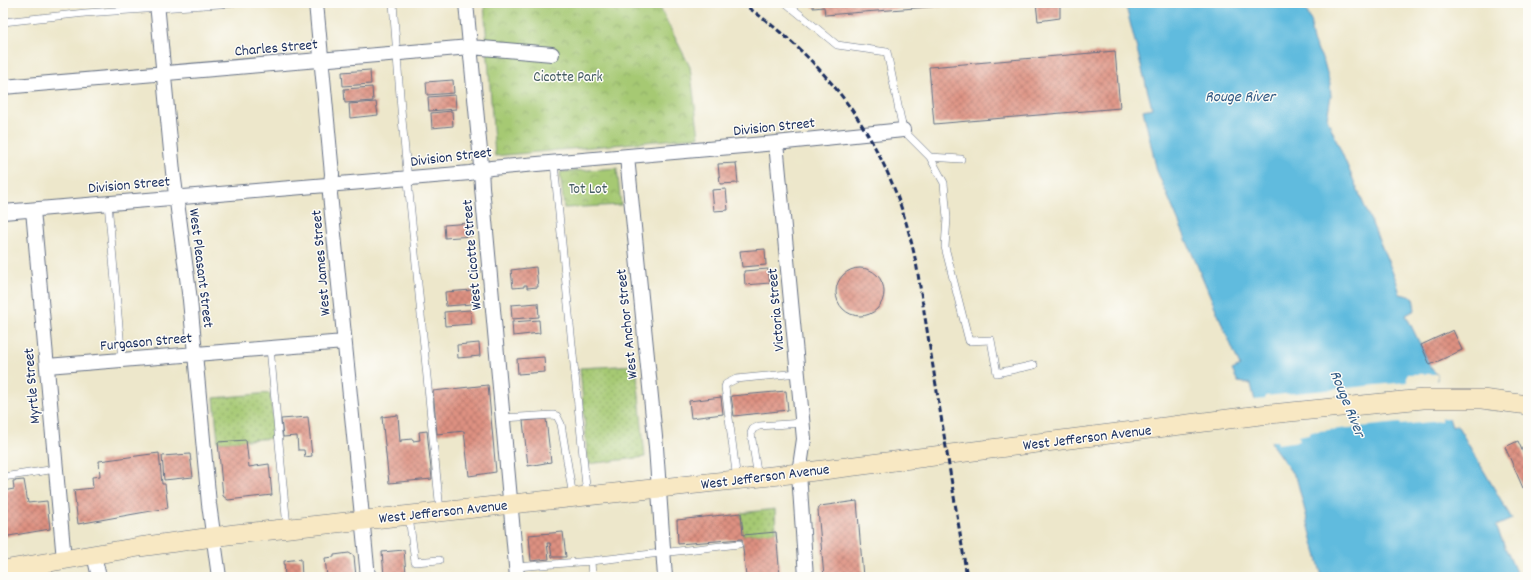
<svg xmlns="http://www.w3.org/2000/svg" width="1531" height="580" font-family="Dekko,sans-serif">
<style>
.grass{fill:url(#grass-dots);stroke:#607c68}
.park{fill:url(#park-crowns);stroke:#607c68}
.water{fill:#61bbde;stroke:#3e759e}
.pier{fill:#ede7cb}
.building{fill:url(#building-cross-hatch)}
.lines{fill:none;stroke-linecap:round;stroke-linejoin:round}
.lane-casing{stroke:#646f84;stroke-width:8}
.street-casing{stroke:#646f84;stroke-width:16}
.secondary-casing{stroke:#646f84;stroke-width:20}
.lane{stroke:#fff;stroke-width:7}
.street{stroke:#fff;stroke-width:14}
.secondary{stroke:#f8e8c3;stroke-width:19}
.rail{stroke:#1b2f5e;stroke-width:3;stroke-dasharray:6 3;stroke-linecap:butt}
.labels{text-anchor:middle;stroke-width:3;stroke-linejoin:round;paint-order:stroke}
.street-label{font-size:15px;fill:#1b2f5e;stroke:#fdfcf7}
.park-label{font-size:15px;fill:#455d64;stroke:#fdfcf7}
.water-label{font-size:16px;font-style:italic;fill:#305984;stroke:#fdfcf7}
</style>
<defs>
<pattern id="grass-dots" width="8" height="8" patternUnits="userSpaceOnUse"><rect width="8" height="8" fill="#a6c973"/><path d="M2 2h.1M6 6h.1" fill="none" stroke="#86a462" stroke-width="1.8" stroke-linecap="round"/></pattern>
<pattern id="park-crowns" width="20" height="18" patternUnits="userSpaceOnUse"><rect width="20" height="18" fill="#a6c973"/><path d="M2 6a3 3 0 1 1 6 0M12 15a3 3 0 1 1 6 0" fill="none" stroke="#86a462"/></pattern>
<pattern id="building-cross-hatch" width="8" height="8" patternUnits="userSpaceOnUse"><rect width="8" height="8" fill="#de9181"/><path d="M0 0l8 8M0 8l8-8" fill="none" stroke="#b3776d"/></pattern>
</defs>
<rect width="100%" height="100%" fill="#fdfcf7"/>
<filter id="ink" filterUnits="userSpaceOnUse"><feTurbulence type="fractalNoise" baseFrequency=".025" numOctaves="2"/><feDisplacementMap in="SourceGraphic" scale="8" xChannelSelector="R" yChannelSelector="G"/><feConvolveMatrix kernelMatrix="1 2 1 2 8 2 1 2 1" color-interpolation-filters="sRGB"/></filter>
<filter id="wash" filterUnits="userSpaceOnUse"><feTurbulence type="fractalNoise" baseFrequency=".012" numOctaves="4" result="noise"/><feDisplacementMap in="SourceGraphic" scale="16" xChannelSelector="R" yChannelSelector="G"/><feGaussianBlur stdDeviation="0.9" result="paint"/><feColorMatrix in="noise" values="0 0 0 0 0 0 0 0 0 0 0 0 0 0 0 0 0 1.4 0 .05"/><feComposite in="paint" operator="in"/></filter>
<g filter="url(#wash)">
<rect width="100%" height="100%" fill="#ede7cb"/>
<path class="grass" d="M636,365l9,92 -57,7 -8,-96z
M270,393l5,45 -57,4 -4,-44z
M775,509l1,23 -33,3 -2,-22z"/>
<path class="park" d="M484,3h172l3,3 31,61 9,70 -204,19z
M617,168l4,37 -57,3 -4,-36z"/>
<path class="water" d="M1125,3h178l9,20 -1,8 2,10 11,21 6,22 1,12 -4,22 69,162 4,14 13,3 2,13 -9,5 26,54 5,5v7l15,46 5,-2 55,94 -16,7 22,51h-196l-25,-97 -24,-34 -19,-49 -3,-13 -13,-2 -6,-12 8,-4 -83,-195 -14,-61 9,-2z"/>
<path class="pier" d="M1407,374h30v7h2l12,37h-10v3l-40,4 -1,-2 -91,9v2l-10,2 1,5 -22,3 -1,-3h-8l-1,-7h-2l-13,-34 12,-1v-3l142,-14z"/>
<g id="blocks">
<path class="building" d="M813,3h154v1l-142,11 -1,-8 -11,1z
M1036,3h24v15l-22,3z
M1115,51l5,57 -186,16 -5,-57z
M370,70l1,14 -28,2 -1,-14z
M453,80l1,13 -27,2 -1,-13z
M372,87l1,14 -28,2 -1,-14z
M455,95l1,14 -27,2 -1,-14z
M376,102l2,13 -28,3 -1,-14z
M452,111l1,15 -21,2 -1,-15z
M736,163l2,20 -18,1 -2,-20z
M726,189l2,21 -14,1 -2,-21z
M471,223l1,13 -27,2 -1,-13z
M765,249l1,16 -24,2 -2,-16z
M536,267l2,20 -11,1v-3h-3v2l-11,1 -2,-18z
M836 292a24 24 0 1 1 48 0a24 24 0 1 1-48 0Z
M768,269l2,14 -25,2 -1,-14z
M472,290l1,14 -27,2 -1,-14z
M538,303l1,14 -27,2 -1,-14z
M470,310l2,14 -27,2 -1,-14z
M539,320l1,13 -27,3 -1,-14z
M1453,330l9,20 -32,15 -9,-20z
M479,343l1,13 -22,2 -1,-13z
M544,357l1,15 -27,2 -1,-15z
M488,385l8,87 -27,4 -5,-45 -27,3 -4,-43z
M786,391l2,19 -54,6 -3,-20z
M721,397l2,17 -32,4 -2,-17z
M398,415l2,27h1v-2l12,-1v2l7,-1 -1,-8 8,-1 5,48 -43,4 -7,-66z
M308,417l4,39 -7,1 -1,-7h-6l-1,-14 -14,1 -2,-18z
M546,419l5,43 -23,4 -5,-45z
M246,440l3,27 20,-3 3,31 -44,5 -5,-4 -5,-54z
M1518,441l10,23v22l-5,2 -18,-41z
M159,453l3,31h3l3,24 -90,16 -4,-34 19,-2 -1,-11 8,-1 -1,-15z
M190,454l3,23 -29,3 -2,-24z
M24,480l4,23 19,-2 3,28 -47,8v-46l11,-2 -1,-8z
M857,501l6,76h-39l-6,-67 2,-4z
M741,513l2,22 33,-3 4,45h-34l-4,-38 -64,5 -1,-24z
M563,532l3,25h-14l-2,-14h-3l2,16 -18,2 -2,-26z
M404,550l2,24 -22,2 -2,-24z
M349,553l5,3 2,21h-29l-2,-19 9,-1v-2z
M301,559l1,18h-17l-1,-16z"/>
</g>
</g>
<g filter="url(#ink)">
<use href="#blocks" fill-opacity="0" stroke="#646f84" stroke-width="1"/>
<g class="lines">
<defs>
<path id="lane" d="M393,3l8,106 39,402
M786,3l51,42 50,7 16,78 27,27 31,2
M3,22l82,-9 150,-10
M930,157l14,26 3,35 -2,29 24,94 22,-1 6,33 37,-8
M554,163l33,333
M108,203l14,157
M270,348l17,179
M503,418l50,-3 4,1 4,8 12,73
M3,477l53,-8
M758,478l-7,-45 2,-4 6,-3 43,-3
M737,480l-12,-93 1,-3 10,-5 62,-6
M409,517l6,45 24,-2
M516,567l75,-6
M592,577l-1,-16 148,-17"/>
<path id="street" d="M157,3l16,169 17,128 19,204 10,73
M316,3l16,171 -2,20 38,383
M466,3l14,148 2,36 35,390
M3,87l467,-40 82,7
M776,143l28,296 -5,34 7,104
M627,157l29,290 9,130
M33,210l31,350
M3,212l467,-39 21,-5 285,-25 127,-13
M47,366l297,-24
M94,555l5,22"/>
<path id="secondary" d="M3,570l136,-23 96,-13 564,-61 461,-58 163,-16h59l46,6"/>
</defs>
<use href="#lane" class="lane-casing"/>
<use href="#street" class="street-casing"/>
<use href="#secondary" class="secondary-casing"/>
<use href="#lane" class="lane"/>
<use href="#street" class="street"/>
<use href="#secondary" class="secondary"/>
<path class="rail" d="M741,3c16,10 31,22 46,35 70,61 113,139 130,230l50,309"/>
</g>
</g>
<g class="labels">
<g class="street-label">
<text transform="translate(276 47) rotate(-5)" y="5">Charles Street</text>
<text transform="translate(774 126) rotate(-6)" y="5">Division Street</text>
<text transform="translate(451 156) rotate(-7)" y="5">Division Street</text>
<text transform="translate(129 184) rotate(-5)" y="5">Division Street</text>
<text transform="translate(471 255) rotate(-95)" y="5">West Cicotte Street</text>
<text transform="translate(320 263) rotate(-95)" y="5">West James Street</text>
<text transform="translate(202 268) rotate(83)" y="5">West Pleasant Street</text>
<text transform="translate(775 310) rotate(-95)" y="5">Victoria Street</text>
<text transform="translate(626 324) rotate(-96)" y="5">West Anchor Street</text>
<text transform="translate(146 341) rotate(-5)" y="5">Furgason Street</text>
<text transform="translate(31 386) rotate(-95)" y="5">Myrtle Street</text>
<text transform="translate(1087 437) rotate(-7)" y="5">West Jefferson Avenue</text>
<text transform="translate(765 476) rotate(-7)" y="5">West Jefferson Avenue</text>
<text transform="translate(443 511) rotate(-6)" y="5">West Jefferson Avenue</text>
</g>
<g class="park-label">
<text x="568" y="81">Cicotte Park</text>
<text x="588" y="193">Tot Lot</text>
</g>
<g class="water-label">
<text x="1240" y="101">Rouge River</text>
<text transform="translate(1349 403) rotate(68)" y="6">Rouge River</text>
</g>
</g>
<rect width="1531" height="580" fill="none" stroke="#fdfcf7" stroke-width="16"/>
</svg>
